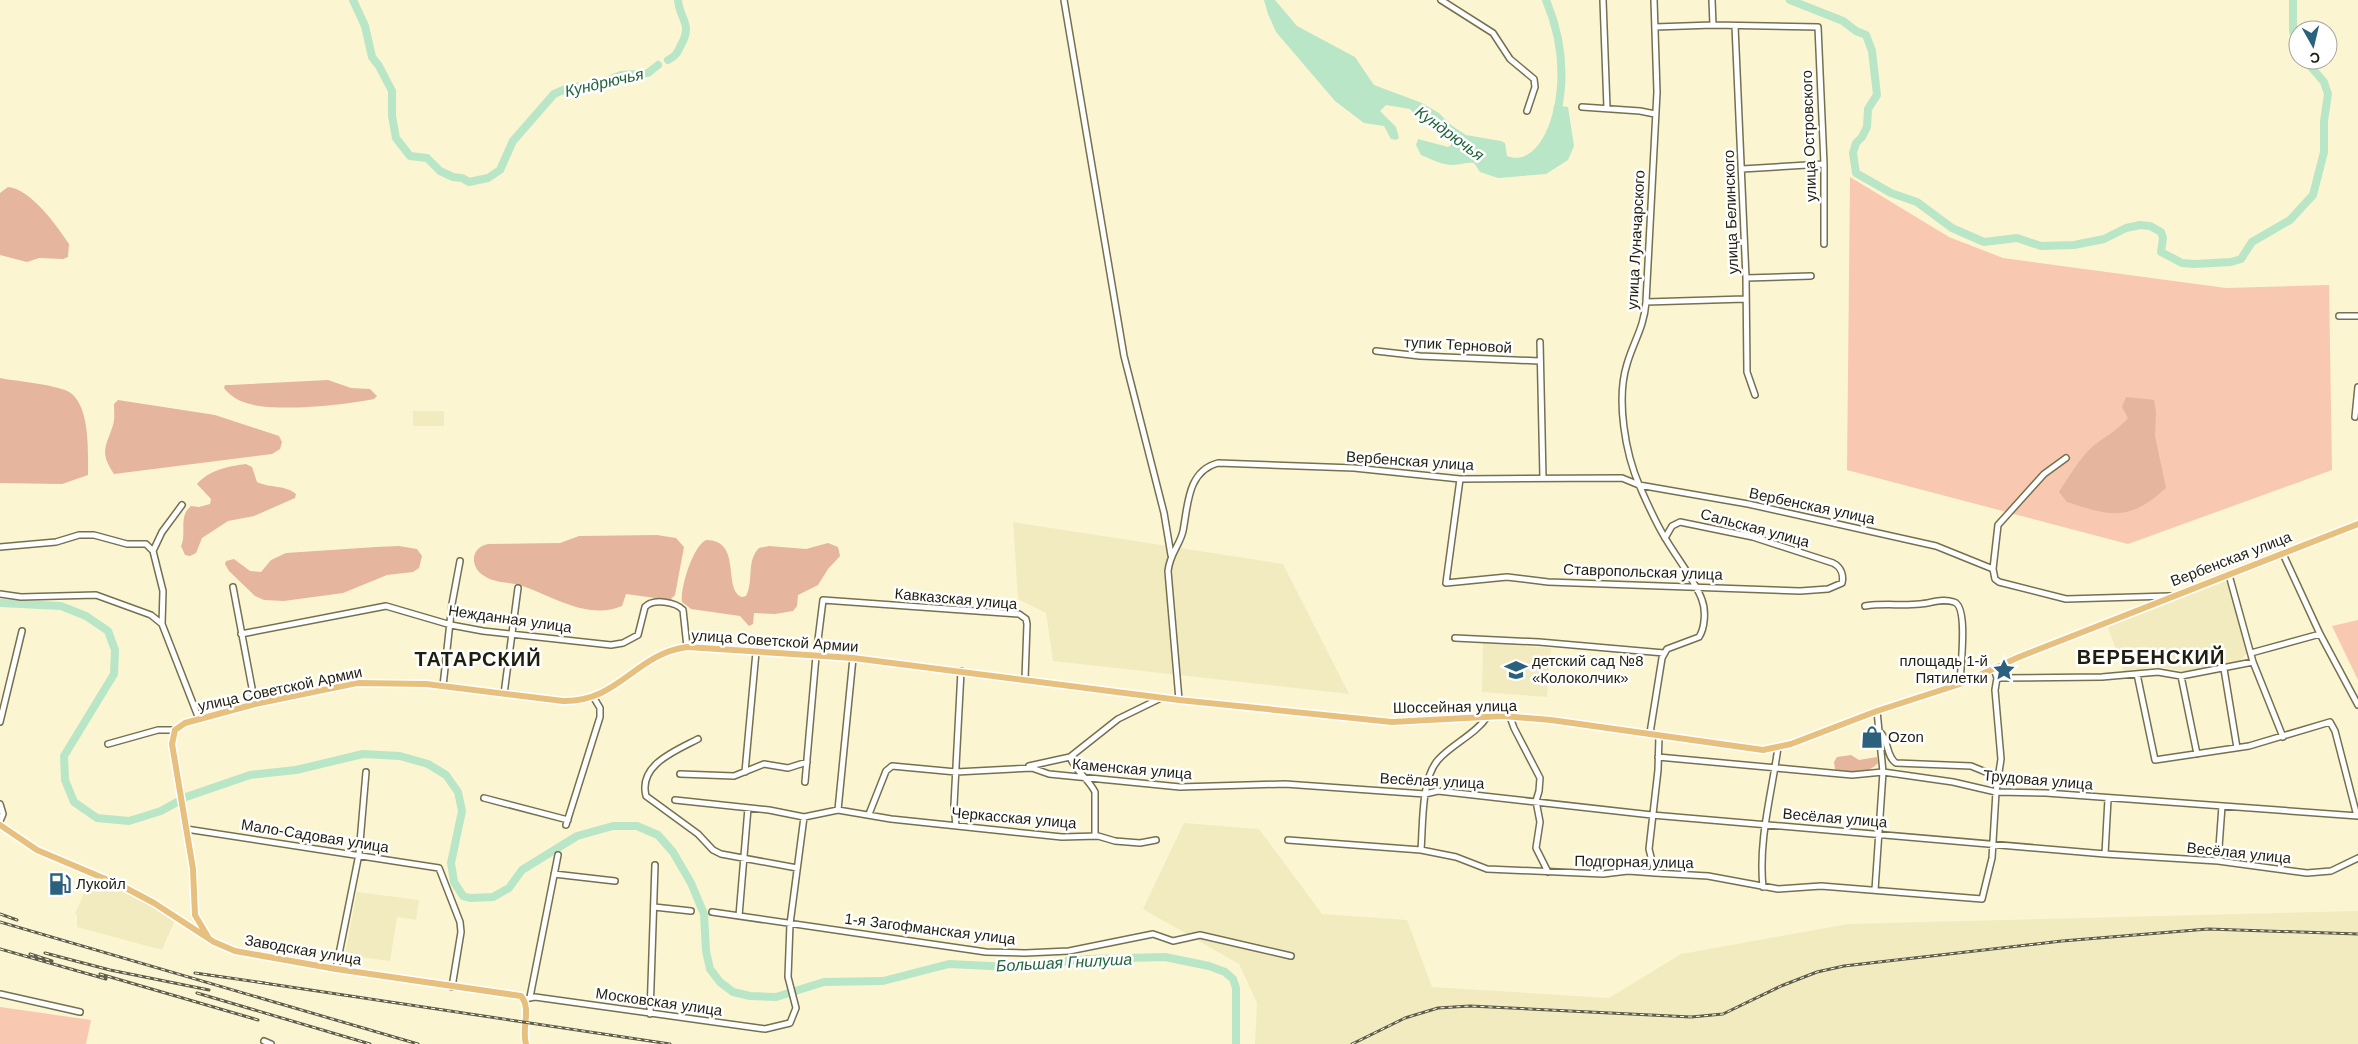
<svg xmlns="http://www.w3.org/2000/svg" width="2358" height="1044" font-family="Arial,sans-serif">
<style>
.built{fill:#f1ebbf}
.green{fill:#f8c8b0}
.forest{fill:#e5b59e}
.water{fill:#b9e6c6}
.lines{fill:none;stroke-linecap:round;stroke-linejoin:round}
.river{stroke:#b9e6c6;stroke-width:8}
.minor-casing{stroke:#75704f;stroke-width:8}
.major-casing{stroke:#fff;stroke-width:9}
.minor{stroke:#fff;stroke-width:5}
.major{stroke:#e8c07d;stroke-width:6}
.rail-casing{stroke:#5f5c48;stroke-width:3}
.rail{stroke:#fff;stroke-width:1;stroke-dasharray:4;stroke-linecap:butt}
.labels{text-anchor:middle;stroke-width:5;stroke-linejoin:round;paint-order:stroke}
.street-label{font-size:15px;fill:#201e10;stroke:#fff}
.poi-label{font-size:15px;fill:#201e10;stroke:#fff;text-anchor:start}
.water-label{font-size:16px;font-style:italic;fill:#20643c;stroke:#fff}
.district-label{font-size:20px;font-weight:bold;letter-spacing:1px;fill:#201e10;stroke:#fff}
</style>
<rect width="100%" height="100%" fill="#fbf6d1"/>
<path class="built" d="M444,411v15h-31v-15z
M1013,522l270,42 66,130 -296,-33 -7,-48 -28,-14z
M2226,581l23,70 -9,10 -52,11 -32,-6 -32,7 -16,-46z
M1483,643l68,5 -4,49 -65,-5z
M1184,823l75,6 63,85 85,6 25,67 177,11 72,-44 167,-30 510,-13v133h-1103l2,-41 -18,-39 -96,-55z
M91,877l49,22 34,23 -12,28 -85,-23v-12l-2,-1z
M357,892l62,8 -3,20 -19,-3 -7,44 -45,-6z"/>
<path class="green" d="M1850,177l99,60 54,21 223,30 103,-3 3,185 -204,74 -281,-74z
M2358,620v60l-26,-54z
M0,1007l91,13 -5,24h-86z"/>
<path class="forest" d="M8,187c23,2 49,39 61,57l-1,13 -5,2 -24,-1 -12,4 -27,-7v-62z
M0,378c21,4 45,5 65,12 26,9 23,63 23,85l-26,9 -62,-1z
M328,380l23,8 19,1 7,7 -3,3c-29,6 -96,13 -124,5 -10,-2 -20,-8 -26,-16l1,-3h5z
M2126,397l28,3 2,12 -1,24 11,52c-37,34 -56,28 -99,14l-8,-10c10,-15 20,-33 33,-45 12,-10 25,-16 36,-29l-6,-11z
M118,400l97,15 64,21 3,6 -2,7 -8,5 -158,20c-15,-22 -8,-27 -1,-49 2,-6 1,-14 1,-21z
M246,464l6,3 5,15c12,6 29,3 39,12l-1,4 -41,18 -26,5 -26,17 -6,15 -6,3 -5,-1 -4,-9c6,-12 -3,-30 10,-40l8,1 11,-3 1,-5 -14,-15c12,-14 32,-18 49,-20z
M657,535l19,3 8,9 -9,48 -5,5 -44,-6 -4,12c-35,15 -70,-11 -103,-21 -11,-3 -23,-2 -33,-8 -16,-8 -17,-29 2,-33l72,-1 19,-7z
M706,540c37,0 16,50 36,57l4,-1c8,-15 0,-35 13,-48l10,-2 37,3 22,-6 10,4 2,9 -12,13 -10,16 -20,10 -1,11 -4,5 -18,3 -21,-1 -1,11 -4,2 -9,-10 -49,-7 -9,-7c-2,-14 11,-56 24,-62z
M376,547l23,-1 18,3 5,7 -3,12 -6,4 -26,3 -44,18 -59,8 -20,-1 -9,-4 -26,-25 -4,-7 1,-3 8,-2 16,12 11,1 10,-12 15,-7z
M1851,755l8,5 18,-3 1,6c-9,11 -31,12 -43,6l-1,-7 3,-5z"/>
<path class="water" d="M1264,0h11l22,26 58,31 19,28 48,18 17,10 12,12 15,10 35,6 4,2 2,13c28,11 45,-31 47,-51l14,2 6,39 -6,14 -22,14 -48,4 -18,-6 -6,-9c-7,-1 -13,2 -21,2 -11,0 -22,-6 -32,-10l-5,-10 2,-6 30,8 3,-2v-4l-22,-20 -9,-1 -10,-11 -24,-4 -6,6 16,16 3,11 -3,2 -5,-1 -7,-13 -20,-3 -29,-22 -59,-69 -8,-18z"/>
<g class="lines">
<path class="river" d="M353,0l12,26 7,31 7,9 13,25v25l4,22 14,18 17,2 13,13 13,6 9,1 7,4 19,-4 12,-8 13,-29 41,-47 16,-7 24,-1 27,-11 27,-2 10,-8
M1546,0c15,36 20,74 11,113
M1790,0l53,21 13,10 10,4 6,16 5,44 -9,14 -1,18 -5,10 -6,6 -3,10 3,20 35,20 26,9 35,26 32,14 33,-4 24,8 33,-1 30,-6 22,-11 14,-3 10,1 11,6 2,6 -2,14 21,11 12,1 37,-2 10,-3 11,-17 38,-22 23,-25 11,-43v-31l4,-27 -4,-12 -19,-22
M2293,0v31l5,17
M668,60c8,-4 9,-7 13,-15 12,-22 -1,-24 -3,-45
M0,603l61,3 25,10 22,15 7,19 -1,24 -50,82 1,24 9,22 23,16 32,3 32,-10 25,-14 64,-22 46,-5 67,-16 37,2 28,8 18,11 12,17 4,19 -11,52 3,19 9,14 7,2 23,-1 16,-9 13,-18 55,-34 36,-10h24l21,9 15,17 18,31 13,31 2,37 4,18 10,13 13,10 17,4 26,1 48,-15 59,-1 66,-17 62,3 77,-8 77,-2 44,9 16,6 8,7 3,9v56"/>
<defs>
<path id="minor" d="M1064,0l60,356 40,157 7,42
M1441,0l52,33 17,26 24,20 1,8 -8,24
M1603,0l4,108
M1712,0l1,25
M1735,26l11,252 1,94 8,23
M1655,27l58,-2 105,2 6,137v80
M1582,107l58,4 15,3
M1742,169l82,-5
M1746,278l65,-2
M1646,302l99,-3
M2339,316h19
M1540,342l3,136
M1376,351l44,5 119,5
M2355,417l3,-30
M1460,479l-14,104 61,-6 41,5 252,9 28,-2 14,-6c2,-8 -1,-16 -9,-20l-80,-26 -73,-15 -8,4 -7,12
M0,547l56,-5 23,-7h15l33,9h19l7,7 9,-19 20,-27
M153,551l10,40 -1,33 37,95
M2283,554l37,80 38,71
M1993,569l5,-44 46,-51 22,-16
M2229,575l24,87 30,75
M233,587l22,117
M0,594l21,3 75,-2 55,20 11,9
M1865,606c18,-3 37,0 55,-2 12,-1 22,-6 34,-2 15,4 6,68 6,82
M241,634l145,-28 65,19 32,6 128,14 12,-2 15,-8 7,-28c8,-9 31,-5 38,3l4,37
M1455,638l84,4 125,11
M2251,653l69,-19
M2224,669l13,79
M2137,674l18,86 94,-14 81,-24 5,9 22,85
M2181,676l16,78
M1997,678l105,-1 56,-5 23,4 72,-14
M443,686l9,-82 8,-43
M504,694l14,-106
M1179,700l-11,-129c2,-18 12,-26 15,-40 5,-25 4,-60 35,-68l136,5 106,11 162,-1 17,7 109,19 188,42 57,23 2,10 4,3 67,17 104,-3
M1510,717l4,11 26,50 -1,13 -3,10 4,21 -4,26 12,24
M0,722l22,-91
M1650,733l12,-75 5,-9 32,-12c6,-9 7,-27 3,-37 -6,-18 -25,-42 -35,-59 -11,-17 -19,-36 -27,-54 -15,-34 -24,-88 -13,-123 7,-24 17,-36 19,-62l11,-210 -3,-92
M1881,733c8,9 5,23 15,30l75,3 27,11
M698,739c-23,12 -60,26 -52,57l52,38 15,16 8,4 76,14
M108,744l50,-14h17
M1070,757c5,14 18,21 25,35v44
M1658,757l194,18 31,-3 70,10 43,10 50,1 312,23
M1029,766l41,-9 48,-38 43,-21
M745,772l11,-120
M680,774l54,2 30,-12 24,4 19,-6
M805,782l11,-126 7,-56 196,14 7,5 1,5 -2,55
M484,798l84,22
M675,800l94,10 35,7 34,-7 53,9 171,18 36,-1 17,5 25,2 16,-3
M0,804l3,10 -3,7
M838,810l15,-152
M869,814l17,-43 6,-5 64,6 76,-4 17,6 131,13 105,-3 140,10 13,-3 214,24 453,39 113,7 89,12 24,-2 27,-13
M566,825l34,-108v-9l-6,-10
M956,826l-2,-21 7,-134
M186,829l253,39 21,54 1,10 -9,55
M1288,840l133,10 35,7 31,12 116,5 25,-3 27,2 53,3 70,13 43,-3 161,13 10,-41 4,-66 5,-33 -6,-69 2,-12 -3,-9
M1421,850c2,-25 0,-71 17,-90 14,-16 38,-26 49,-43
M2105,854l3,-55
M2218,861l4,-55
M1655,873l-6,-24 9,-79 1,-34
M554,874l61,7
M1763,887c-5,-47 9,-94 15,-140
M1875,890l8,-118 -6,-61
M654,907l37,4
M712,912l274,40 39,1 44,-2 84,-17 20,7 27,-6 91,21
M739,916l9,-108
M336,969l23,-115 7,-82
M0,994l80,18
M530,997l28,-142
M524,999l11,-2 230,32 25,-6 6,-15 -8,-31 2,-53 14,-107
M650,1014l5,-149
M264,1041l7,3"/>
<path id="major" d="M0,825l37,25 85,36 32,17 60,39 21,9 101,18 185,27c11,13 0,33 5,48
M208,937l-13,-22 -2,-46 -21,-125 3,-14 10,-7 70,-19 102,-21 69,1 137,17c56,1 72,-47 124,-54l166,11 326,42 213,22 111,-6 48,4 212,30 28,-6 86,-33 83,-27 59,-27 339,-133"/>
</defs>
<use href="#minor" class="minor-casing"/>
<use href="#major" class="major-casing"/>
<use href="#minor" class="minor"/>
<use href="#major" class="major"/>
<defs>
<path id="rail" d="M0,914l17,6
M0,922l418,122
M0,949l106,30
M45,953l65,17 99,20
M30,954l22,7
M195,973l70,10
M100,974l158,46
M257,982l413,62
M197,993l173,51
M1352,1044l53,-26 33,-10 32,-2 221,11 32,-3 58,-28 36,-14 27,-6 218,-25 146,-12 150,5"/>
</defs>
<use href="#rail" class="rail-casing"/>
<use href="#rail" class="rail"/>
</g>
<defs>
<symbol id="school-bare" viewBox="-9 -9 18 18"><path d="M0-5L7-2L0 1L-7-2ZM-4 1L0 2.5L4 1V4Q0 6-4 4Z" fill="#2b617c" stroke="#fff" stroke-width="2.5" paint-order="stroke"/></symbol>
<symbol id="sight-bare" viewBox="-9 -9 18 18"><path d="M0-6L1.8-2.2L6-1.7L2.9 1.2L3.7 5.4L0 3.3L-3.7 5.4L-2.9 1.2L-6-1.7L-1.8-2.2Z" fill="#2b617c" stroke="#fff" stroke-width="2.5" paint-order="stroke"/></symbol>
<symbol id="shop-bare" viewBox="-9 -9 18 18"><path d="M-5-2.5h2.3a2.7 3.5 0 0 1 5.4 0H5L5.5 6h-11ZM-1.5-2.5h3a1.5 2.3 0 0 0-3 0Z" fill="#2b617c" stroke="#fff" stroke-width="2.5" paint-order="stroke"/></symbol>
<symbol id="fuel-bare" viewBox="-9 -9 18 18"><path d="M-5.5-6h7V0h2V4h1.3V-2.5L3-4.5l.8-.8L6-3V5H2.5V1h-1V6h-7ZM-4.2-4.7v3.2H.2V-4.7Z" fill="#2b617c" stroke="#fff" stroke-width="2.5" paint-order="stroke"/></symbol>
</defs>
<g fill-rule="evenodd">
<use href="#school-bare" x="1500" y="654" width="32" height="32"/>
<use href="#sight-bare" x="1988" y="654" width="32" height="32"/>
<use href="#shop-bare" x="1856" y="721" width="32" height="32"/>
<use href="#fuel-bare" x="44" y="868" width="32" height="32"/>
</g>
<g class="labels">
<g class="street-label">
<text transform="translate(1809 136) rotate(-92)" y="5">улица Островского</text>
<text transform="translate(1731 212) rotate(-92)" y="5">улица Белинского</text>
<text transform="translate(1636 240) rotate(-87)" y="5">улица Луначарского</text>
<text transform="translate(1458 345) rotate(3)" y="5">тупик Терновой</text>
<text transform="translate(1410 461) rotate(4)" y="5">Вербенская улица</text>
<text transform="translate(1812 506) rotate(12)" y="5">Вербенская улица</text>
<text transform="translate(1755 528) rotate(15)" y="5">Сальская улица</text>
<text transform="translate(2231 559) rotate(-21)" y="5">Вербенская улица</text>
<text transform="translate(1643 572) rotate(2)" y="5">Ставропольская улица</text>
<text transform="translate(956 599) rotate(5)" y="5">Кавказская улица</text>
<text transform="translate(510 619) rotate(8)" y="5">Нежданная улица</text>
<text transform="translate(775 641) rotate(4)" y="5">улица Советской Армии</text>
<text transform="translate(280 689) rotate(-12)" y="5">улица Советской Армии</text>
<text transform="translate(1455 707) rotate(-1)" y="5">Шоссейная улица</text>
<text transform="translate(1132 769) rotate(5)" y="5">Каменская улица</text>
<text transform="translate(2038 780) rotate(5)" y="5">Трудовая улица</text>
<text transform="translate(1432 781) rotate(3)" y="5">Весёлая улица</text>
<text transform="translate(1014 818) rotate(5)" y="5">Черкасская улица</text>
<text transform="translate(1835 818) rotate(5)" y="5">Весёлая улица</text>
<text transform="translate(315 836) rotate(9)" y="5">Мало-Садовая улица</text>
<text transform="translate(2239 853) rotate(6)" y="5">Весёлая улица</text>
<text transform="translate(1634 862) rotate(1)" y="5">Подгорная улица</text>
<text transform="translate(930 929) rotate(7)" y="5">1-я Загофманская улица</text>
<text transform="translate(303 950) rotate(10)" y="5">Заводская улица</text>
<text transform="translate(659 1002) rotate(8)" y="5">Московская улица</text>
</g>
<g class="poi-label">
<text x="1532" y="666">детский сад №8<tspan x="1532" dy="17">«Колоколчик»</tspan></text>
<text x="1988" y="666" text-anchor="end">площадь 1-й<tspan x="1988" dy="17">Пятилетки</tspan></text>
<text x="1888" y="742">Ozon</text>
<text x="76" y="889">Лукойл</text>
</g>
<g class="water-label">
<text transform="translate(604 82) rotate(-13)" y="6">Кундрючья</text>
<text transform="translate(1450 133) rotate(36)" y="6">Кундрючья</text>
<text transform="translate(1064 962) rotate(-3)" y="6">Большая Гнилуша</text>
</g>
<g class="district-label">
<text x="2151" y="664">ВЕРБЕНСКИЙ</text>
<text x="478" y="666">ТАТАРСКИЙ</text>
</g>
</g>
<g transform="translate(2313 45) rotate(172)"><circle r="24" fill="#ffffff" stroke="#a6a59f"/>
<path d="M0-4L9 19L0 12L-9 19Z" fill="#2b617c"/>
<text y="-8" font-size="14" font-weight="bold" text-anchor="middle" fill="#201e10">С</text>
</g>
</svg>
